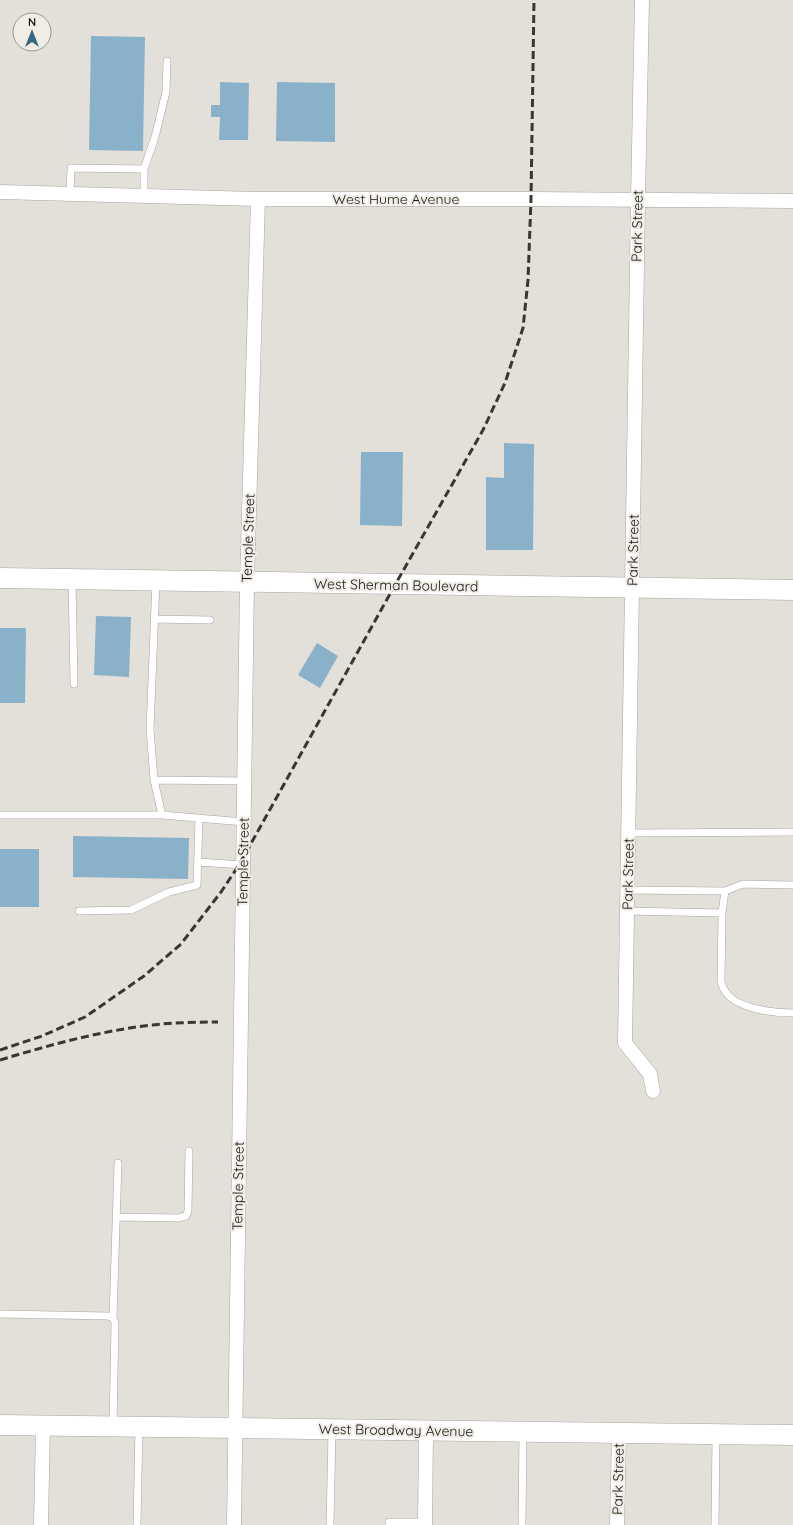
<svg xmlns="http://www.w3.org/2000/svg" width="793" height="1525" font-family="Quicksand,sans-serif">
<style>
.building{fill:#89b1ca}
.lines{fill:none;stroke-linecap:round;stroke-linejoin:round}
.lane-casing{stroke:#a8a49f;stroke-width:8}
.street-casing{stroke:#a8a49f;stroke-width:15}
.secondary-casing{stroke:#a8a49f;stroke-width:21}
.lane{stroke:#fff;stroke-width:7}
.street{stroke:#fff;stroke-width:14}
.secondary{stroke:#fff;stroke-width:20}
.rail{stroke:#393734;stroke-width:3;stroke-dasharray:8 4;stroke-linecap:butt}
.labels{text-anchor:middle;stroke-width:4;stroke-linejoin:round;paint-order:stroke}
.street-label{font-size:14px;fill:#171614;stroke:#f0ece6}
</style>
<rect width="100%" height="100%" fill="#e3dfd9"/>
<path class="building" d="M91,36l54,1 -2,114 -54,-1z
M220,82l29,1 -1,57h-29l1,-23h-9v-12h9z
M277,82l58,1v59l-59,-1z
M504,443l30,1 -1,106h-47v-73l18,1z
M361,452h42l-1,74 -42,-1z
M96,616l35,1 -2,60 -35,-2z
M0,628h26l-1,75h-25z
M317,643l21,13 -18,32 -22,-13z
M73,836l116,2 -1,41 -115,-2z
M0,849h39v58h-39z"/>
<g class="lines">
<defs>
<path id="lane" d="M70,193l1,-25 73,1
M144,196v-27l11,-32 11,-45 1,-31
M72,580l2,104
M156,581l-6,148 4,51 8,35
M155,619l55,1
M154,780l90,1
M0,815h162l82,7
M629,833l164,-1
M198,862l45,3
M628,890l97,1
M79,911l52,-1 38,-18 28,-7 2,-67
M627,911l95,2 3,-22 18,-7 50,1
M722,913l-1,69c1,3 2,6 4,9 11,18 49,22 68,22
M116,1217l62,1 8,-2 2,-5 1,-60
M0,1314l108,2 5,2 2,5 -2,103
M113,1318l5,-155
M137,1525l2,-98
M330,1525l2,-94
M389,1525v-3h36
M522,1525l1,-92
M715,1525l1,-90"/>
<path id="street" d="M642,0l-4,199 -13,844 25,31 3,17
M0,192l258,7h273l262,2
M41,1525l2,-100
M234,1525l13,-943 11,-383
M425,1525l1,-94
M617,1525l2,-92"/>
<path id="secondary" d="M0,578l793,12
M0,1425l793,10"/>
</defs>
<use href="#lane" class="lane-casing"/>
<use href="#street" class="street-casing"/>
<use href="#secondary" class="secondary-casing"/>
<use href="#lane" class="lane"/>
<use href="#street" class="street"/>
<use href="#secondary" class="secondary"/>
<path class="rail" d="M0,1050l42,-14 43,-19 59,-41 37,-32 40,-52 18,-27 156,-280 88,-155 22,-47 18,-55 5,-48 3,-81 3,-199
M0,1060c43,-13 86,-25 130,-32 29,-5 59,-6 88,-6"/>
</g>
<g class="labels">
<g class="street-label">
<text x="396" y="204">West Hume Avenue</text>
<text transform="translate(637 226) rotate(-89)" y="5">Park Street</text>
<text transform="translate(248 538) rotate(-88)" y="5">Temple Street</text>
<text transform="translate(633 550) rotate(-89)" y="5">Park Street</text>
<text transform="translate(396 585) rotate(1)" y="5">West Sherman Boulevard</text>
<text transform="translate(243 862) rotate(-89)" y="5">Temple Street</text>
<text transform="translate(628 874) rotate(-89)" y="5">Park Street</text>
<text transform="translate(238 1186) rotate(-89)" y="5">Temple Street</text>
<text transform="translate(396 1430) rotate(1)" y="5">West Broadway Avenue</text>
<text transform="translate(618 1479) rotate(-89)" y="5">Park Street</text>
</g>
</g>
<g transform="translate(32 32)"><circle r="19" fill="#f0ece6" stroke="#999692"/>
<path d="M0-3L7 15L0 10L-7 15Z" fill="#346885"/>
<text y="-6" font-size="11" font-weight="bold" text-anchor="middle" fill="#171614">N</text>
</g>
</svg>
